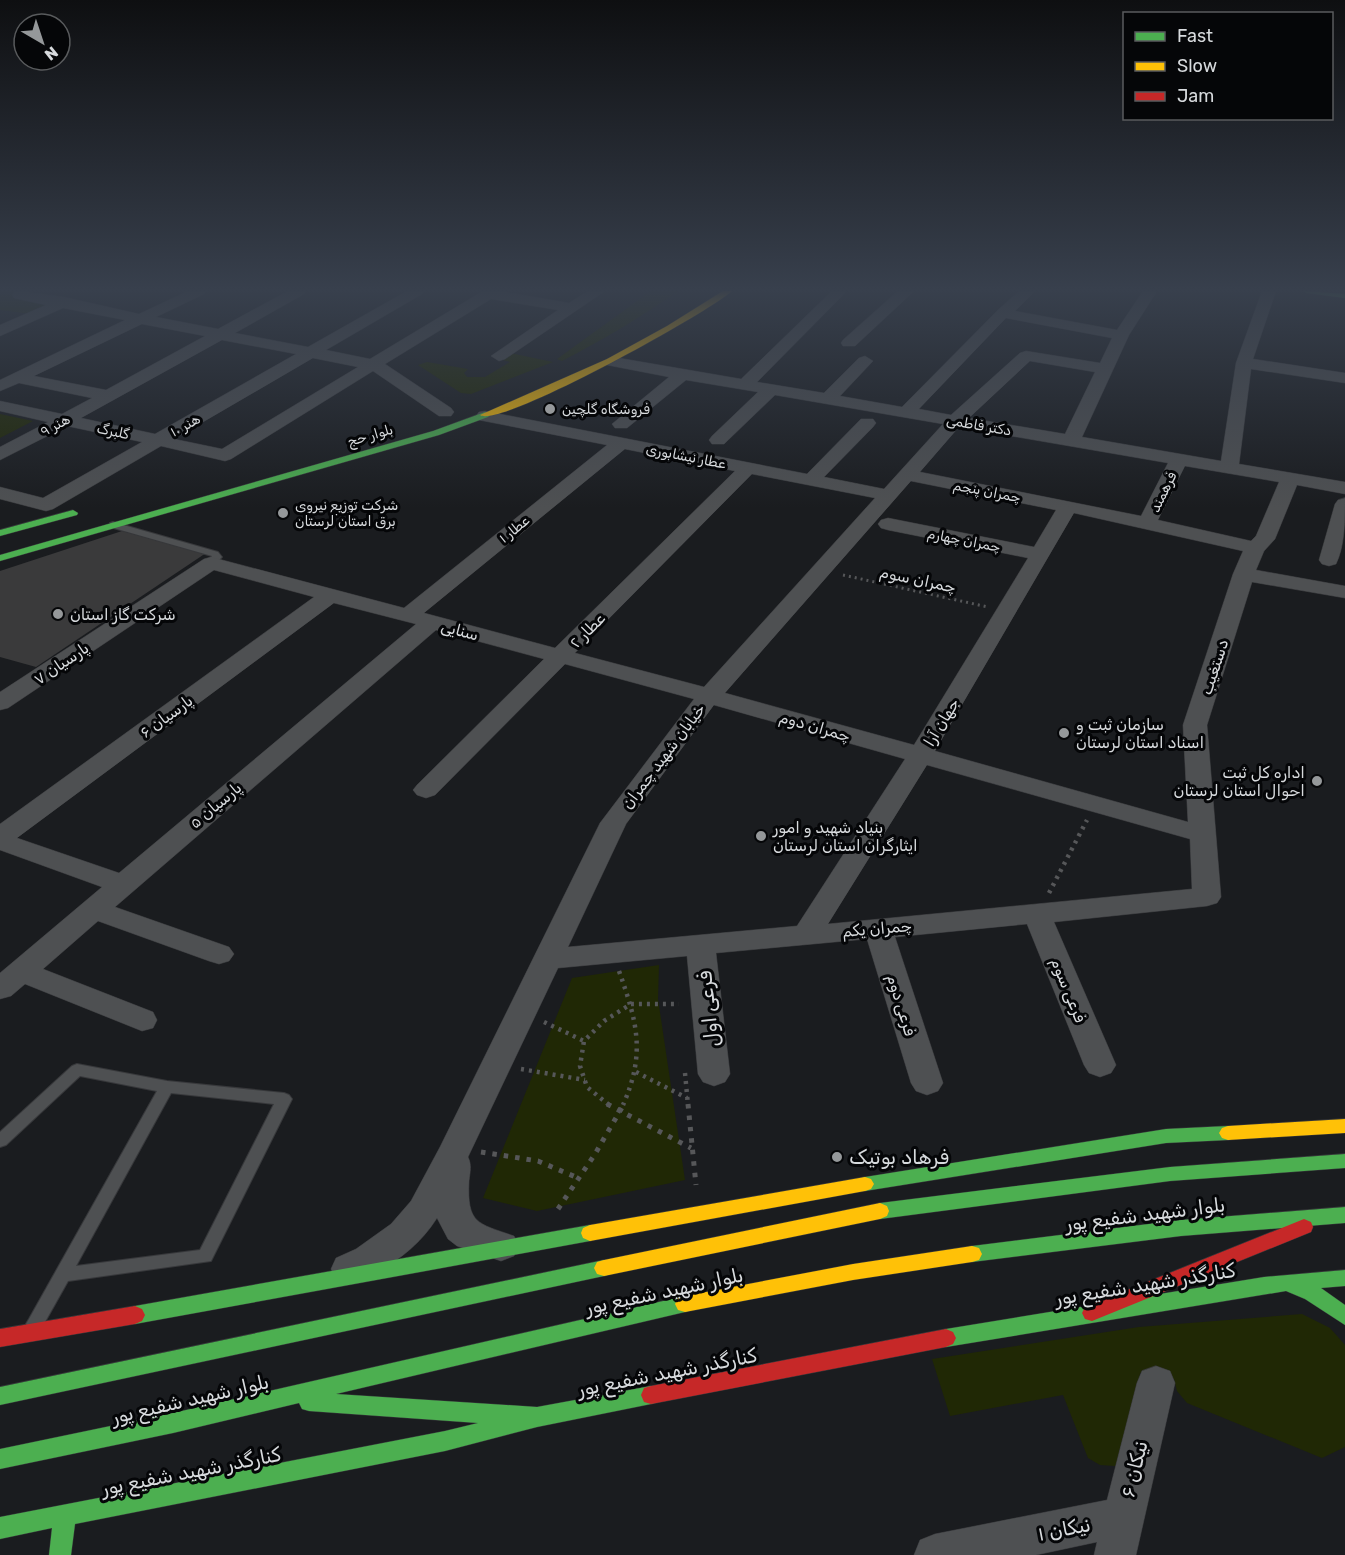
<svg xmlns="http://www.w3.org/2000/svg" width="1345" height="1555" font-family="Rubik,'Noto Naskh Arabic',sans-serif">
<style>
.green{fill:#202805}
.building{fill:#3a3a3b}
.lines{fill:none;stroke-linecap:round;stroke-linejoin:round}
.lane-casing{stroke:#37383b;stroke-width:2}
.street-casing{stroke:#37383b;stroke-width:1}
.fast-casing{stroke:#37383b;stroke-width:1}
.slow-casing{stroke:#37383b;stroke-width:1}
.jam-casing{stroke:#37383b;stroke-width:1}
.path-far2{stroke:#565759;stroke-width:3;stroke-dasharray:2 4;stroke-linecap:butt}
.path-far1{stroke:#565759;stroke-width:4.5;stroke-dasharray:3 5;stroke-linecap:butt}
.path{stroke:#565759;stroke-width:5;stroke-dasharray:4.5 7;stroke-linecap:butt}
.lane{fill:#4e5052;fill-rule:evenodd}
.street{fill:#4e5052;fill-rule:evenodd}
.fast{fill:#4caf50;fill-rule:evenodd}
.slow{fill:#ffc107;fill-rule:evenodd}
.jam{fill:#c62828;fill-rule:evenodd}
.poi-dot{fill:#95989a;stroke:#050608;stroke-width:2}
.labels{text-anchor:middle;stroke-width:6;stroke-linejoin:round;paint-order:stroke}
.far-poi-label{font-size:14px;fill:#d7dadd;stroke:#050608;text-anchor:start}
.far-street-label{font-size:14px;fill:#d7dadd;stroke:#050608}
.street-label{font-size:16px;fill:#d7dadd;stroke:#050608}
.poi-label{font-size:16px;fill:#d7dadd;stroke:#050608;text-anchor:start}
.near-street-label{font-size:20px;fill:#d7dadd;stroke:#050608}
.near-poi-label{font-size:20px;fill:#d7dadd;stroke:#050608;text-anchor:start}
</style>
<rect width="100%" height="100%" fill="#1a1c1f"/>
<path class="green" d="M0,291h19l-8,5 44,8 -23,10 -32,-4z
M651,291h27c-37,26 -75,49 -116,70l-5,-2z
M510,353l43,9 -82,32 -10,-1 -43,-28 9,-3 41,7 -4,4 3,4h18l25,-15 -11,-3z
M0,414l33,7 -33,17z
M659,965l-1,34 27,181 -148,31 -54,-13 89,-220z
M1302,1314l28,14 15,17v102l-23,11 -135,-55 -10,-12 -3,-12 -34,-6c-3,32 -7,64 -25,93l-15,-1 -12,-7 -25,-63 -113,21 -18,-57 207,-32z"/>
<path class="building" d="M122,531l84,22 -170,114 -36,-10v-86z"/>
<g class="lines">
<defs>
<path id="lane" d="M113,522l105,30 4,5 -8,8h-6l-2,-2 6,-7 -102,-29v-4z
M77,1064l90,17 117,12 5,2 3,4 -81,162 -143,20 -27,48 -6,3 -6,-3 -3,-5 3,-5 128,-228 -77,-15 -74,69 -6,2v-15l72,-66zM171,1093l103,11 -74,146 -124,16z"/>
<path id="street" d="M20,291l44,6 75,17 49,-23h18l-2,3 -48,23 62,12 70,-38h18l-2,3 -69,39 73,14 99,-56h17l-2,3 -96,56 44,9 113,-68h17l69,12 19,-12h17l-100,68 -6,2 -8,-5 67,-46 -67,-11 -106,65 66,44 3,4 -3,4h-12l-66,-45 -142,88 -6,2 -64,-15 -108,63 -7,2 -46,-12v-12l43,11 99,-56 -75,-16 -67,34v-13l48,-25 -48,-11v-10l62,13 30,-16 -73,-15 -19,8v-11l125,-60 -62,-12 -63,28v-11l46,-20 -32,-7 -2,-3 2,-3zM142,324l63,12 -99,54 -72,-14zM222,340l74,14 -141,80 -74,-16zM313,358l45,9 -136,82 -48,-10z
M832,291h15l-90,91 67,11 35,-35 6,-2 8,5 -33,35 62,11 96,-97 21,-19h16l-20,20 102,19 26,-39h14l-28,44 -47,102 139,24 15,-98 26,-72h14l-23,68 92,14v10l-94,-14 -12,95 106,18v12l-48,-9 -22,54 -11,12 -8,19 89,16v12l-93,-16 -45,143 14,172 -4,6 -10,3 -153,16 62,143 -5,8 -11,4 -11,-4 -5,-8 -57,-141 -132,13 48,146 -5,8 -11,4 -11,-4 -5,-8 -44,-144 -151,14 14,121 -5,8 -11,4 -11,-4 -5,-8 -11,-118 -129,12 -90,189c4,8 2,15 1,24 -2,43 8,42 45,55l5,10 -5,10 -13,5 -44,-15 -9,-7 -11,-21c-20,32 -53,54 -88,66l-13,-4 -5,-11 5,-11 20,-9 35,-25 20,-23 29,-54 160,-324 94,-124 -129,-35 -130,131 -9,3 -9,-3 -4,-5 4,-5 127,-126 -108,-29 -321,277 114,40 5,7 -5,7 -10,3 -10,-3 -111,-40 -55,48 110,43 4,8 -4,8 -11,3 -117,-47 -14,12 -11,3v-26l102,-86 -102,-37v-26l314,-227 -100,-27 -206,138 -8,2v-18l204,-133 7,-2 193,51 203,-163 -128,-25 -3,-4 3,-4 6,-1 322,63 54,-55h12l3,4 -3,4 -49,50 60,12 59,-65 -168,-29 -51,49h-12l-3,-4 3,-4 46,-44 -72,-12 -59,48h-12l-3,-4 57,-47 -62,-12 -2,-3 2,-3 6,-2 128,22zM1006,318l106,20 -12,25 -74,-12 -6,2 -69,62 -32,-6zM1030,361l65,11 -30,62 -96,-16zM959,427l209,36 -27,53 -221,-44zM625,449l110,22 -180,177 -131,-35zM1185,466l94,16 -23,54 -5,5 -93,-21zM752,474l123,24 -171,189 -129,-34zM911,481l145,29 -22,37 -146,-29 -7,2 -3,4 3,4 7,2 140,28 -114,187 -189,-52zM1074,513l169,38 -10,23 -50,151 5,97 -253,-71zM334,603l82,21 -297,249 -102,-35zM714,705l191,54 -108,167 -229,21 58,-123zM927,765l263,74 2,50 -364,35z
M898,291h16l-59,55h-12l-2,-3 2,-3z
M1345,498c0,21 0,48 -9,66l-7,2 -7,-2 -3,-4 16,-56 3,-4z
M1156,1366l14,5 5,12 -39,172h-42l3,-13 -61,13h-122l6,-15 15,-6 172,-34 30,-117 5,-12z"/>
<path id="fast" d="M1303,291l42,3v4l-38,-5z
M485,412l5,3 -2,2 -49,18 -439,126v-6l433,-124z
M73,510l5,3 -1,2 -77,21v-6z
M1228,1126l6,2 3,5 -3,5 -6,2 -62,3 -301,48 -6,-2 -3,-5 3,-5 6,-2 301,-48z
M1345,1154v14l-175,13 -290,38 -7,-3 -2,-5 2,-5 7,-3 290,-36z
M1345,1207v16l-164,13 -209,26 -7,-2 -3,-6 3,-6 7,-2 209,-26z
M590,1225l7,3 2,5 -2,5 -7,3 -455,83 -7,-3 -3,-6 3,-6 7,-3z
M604,1260l7,2 3,6 -3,6 -7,2 -604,129v-18z
M1345,1270v16l-24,2 24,17v20l-40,-26 -19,-8 -340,56 -7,-3 -3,-6 3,-6 7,-3 318,-52z
M685,1296l7,2 3,6 -3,6 -7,2 -349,82 201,13 114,-21 7,2 3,7 -3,7 -7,2 -114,23 -92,24 -370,73 -4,31h-22l3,-27 -52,11v-22l445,-86 33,-8 -169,-12 -7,-2 -3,-6 -126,30 -173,36v-20l173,-36z"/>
<path id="slow" d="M723,291h9c-24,22 -233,138 -252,124l127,-56 60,-33z
M1345,1119v14l-117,7 -6,-2 -3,-5 3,-5 6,-2z
M865,1177l6,2 3,5 -3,5 -6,2 -275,50 -7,-3 -2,-5 2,-5 7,-3z
M880,1203l7,3 2,5 -2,5 -7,3 -276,57 -7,-2 -3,-6 3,-6 7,-2z
M972,1246l7,2 3,6 -3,6 -7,2 -119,18 -168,32 -7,-2 -3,-6 3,-6 7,-2 168,-32z"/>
<path id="jam" d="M1304,1219l7,3 2,5 -2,5 -219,89 -7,-2 -3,-6 3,-6z
M135,1306l7,3 3,6 -3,6 -7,3 -135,23v-18z
M946,1329l7,3 3,6 -3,6 -7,3 -295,57 -7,-2 -3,-7 3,-7 7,-2z"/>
</defs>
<use href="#lane" class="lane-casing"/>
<use href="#street" class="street-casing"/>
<use href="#fast" class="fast-casing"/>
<use href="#slow" class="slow-casing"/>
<use href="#jam" class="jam-casing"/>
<path class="path-far2" d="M843,575l145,32"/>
<path class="path-far1" d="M1049,893l38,-73
M619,971c18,51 27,82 4,134
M544,1022l40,19
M521,1069l64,11
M636,1072l51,26
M685,1073l3,32
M609,1105l-22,-18 -7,-21 4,-25 20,-20 27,-17h48"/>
<path class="path" d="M607,1104l84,44
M688,1104l8,81
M481,1152l57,9 40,17
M558,1209l37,-55 29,-50"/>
<use href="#lane" class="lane"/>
<use href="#street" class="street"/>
<use href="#fast" class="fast"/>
<use href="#slow" class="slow"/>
<use href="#jam" class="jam"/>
</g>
<linearGradient id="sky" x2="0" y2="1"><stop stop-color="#0e0f11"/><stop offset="0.57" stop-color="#38404d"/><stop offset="1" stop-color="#38404d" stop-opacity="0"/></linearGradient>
<rect width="1345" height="508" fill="url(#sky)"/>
<g class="poi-dot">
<circle cx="550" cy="409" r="6"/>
<circle cx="283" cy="513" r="6"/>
<circle cx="58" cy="614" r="6"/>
<circle cx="1064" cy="733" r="6"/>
<circle cx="1317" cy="781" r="6"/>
<circle cx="761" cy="836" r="6"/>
<circle cx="837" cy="1157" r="6"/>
</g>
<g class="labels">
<g class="far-poi-label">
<text x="562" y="414">فروشگاه گلچین</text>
<text x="295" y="510">شرکت توزیع نیروی<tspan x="295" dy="16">برق استان لرستان</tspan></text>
</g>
<g class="far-street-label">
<text transform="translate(55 425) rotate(-28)" y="5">هنر ۹</text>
<text transform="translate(185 425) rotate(-29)" y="5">هنر ۱۰</text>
<text transform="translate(979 425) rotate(10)" y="5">دکتر فاطمی</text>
<text transform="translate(113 431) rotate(12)" y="5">گلبرگ</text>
<text transform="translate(370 435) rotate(-16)" y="5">بلوار حج</text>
<text transform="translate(686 456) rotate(11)" y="5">عطار نیشابوری</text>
<text transform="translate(987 491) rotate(11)" y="5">چمران پنجم</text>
<text transform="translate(1163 492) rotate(-64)" y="5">فرهمند</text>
<text transform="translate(514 529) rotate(-39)" y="5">عطار ۱</text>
<text transform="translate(964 540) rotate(11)" y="5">چمران چهارم</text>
</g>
<g class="street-label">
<text transform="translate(918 579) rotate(12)" y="6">چمران سوم</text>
<text transform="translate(460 630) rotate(15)" y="6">سنایی</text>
<text transform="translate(587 630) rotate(-45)" y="6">عطار ۲</text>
<text transform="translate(61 663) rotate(-34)" y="6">پارسیان ۷</text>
<text transform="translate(1214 667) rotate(-72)" y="6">دستغیب</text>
<text transform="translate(166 716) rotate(-36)" y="6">پارسیان ۶</text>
<text transform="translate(941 722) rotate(-59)" y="6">جهان آرا</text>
<text transform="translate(815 726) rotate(16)" y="6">چمران دوم</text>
<text transform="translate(663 756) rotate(-53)" y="6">خیابان شهید چمران</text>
<text transform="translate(215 805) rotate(-40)" y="6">پارسیان ۵</text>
<text transform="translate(877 928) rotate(-5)" y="6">چمران یکم</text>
<text transform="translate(1069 990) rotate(68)" y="6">فرعی سوم</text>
<text transform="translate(902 1005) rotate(73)" y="6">فرعی دوم</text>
</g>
<g class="poi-label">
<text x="70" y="620">شرکت گاز استان</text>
<text x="1076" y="730">سازمان ثبت و<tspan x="1076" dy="18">اسناد استان لرستان</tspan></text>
<text x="1305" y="778" text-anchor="end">اداره کل ثبت<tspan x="1305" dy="18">احوال استان لرستان</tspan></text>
<text x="773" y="833">بنیاد شهید و امور<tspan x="773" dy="18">ایثارگران استان لرستان</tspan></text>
</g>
<g class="near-street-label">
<text transform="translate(708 1009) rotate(-96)" y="7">فرعی اول</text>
<text transform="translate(1145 1214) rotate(-7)" y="7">بلوار شهید شفیع پور</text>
<text transform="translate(1145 1284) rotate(-9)" y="7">کنارگذر شهید شفیع پور</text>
<text transform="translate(664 1291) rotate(-12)" y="7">بلوار شهید شفیع پور</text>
<text transform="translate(667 1372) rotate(-11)" y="7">کنارگذر شهید شفیع پور</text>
<text transform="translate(190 1399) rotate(-13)" y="7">بلوار شهید شفیع پور</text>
<text transform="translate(1134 1469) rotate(-76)" y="7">نیکان ۶</text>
<text transform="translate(191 1471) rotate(-11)" y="7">کنارگذر شهید شفیع پور</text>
<text transform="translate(1064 1529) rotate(-11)" y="7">نیکان ۱</text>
</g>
<g class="near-poi-label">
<text x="849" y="1164">فرهاد بوتیک</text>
</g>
</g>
<rect x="1123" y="12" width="210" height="108" fill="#050608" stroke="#595b5d" stroke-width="1.5"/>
<rect x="1135" y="32" width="30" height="9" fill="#4caf50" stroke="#595b5d" stroke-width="1.5"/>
<text x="1177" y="42" font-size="18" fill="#d7dadd">Fast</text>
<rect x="1135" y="62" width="30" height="9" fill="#ffc107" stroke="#595b5d" stroke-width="1.5"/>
<text x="1177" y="72" font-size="18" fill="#d7dadd">Slow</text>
<rect x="1135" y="92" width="30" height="9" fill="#c62828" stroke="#595b5d" stroke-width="1.5"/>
<text x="1177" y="102" font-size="18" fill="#d7dadd">Jam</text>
<g transform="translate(42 42) rotate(141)"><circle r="28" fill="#050608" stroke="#595b5d" stroke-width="1.5"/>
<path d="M0-4.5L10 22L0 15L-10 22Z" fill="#95989a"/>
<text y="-9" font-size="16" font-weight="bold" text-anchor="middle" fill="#d7dadd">N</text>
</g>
</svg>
